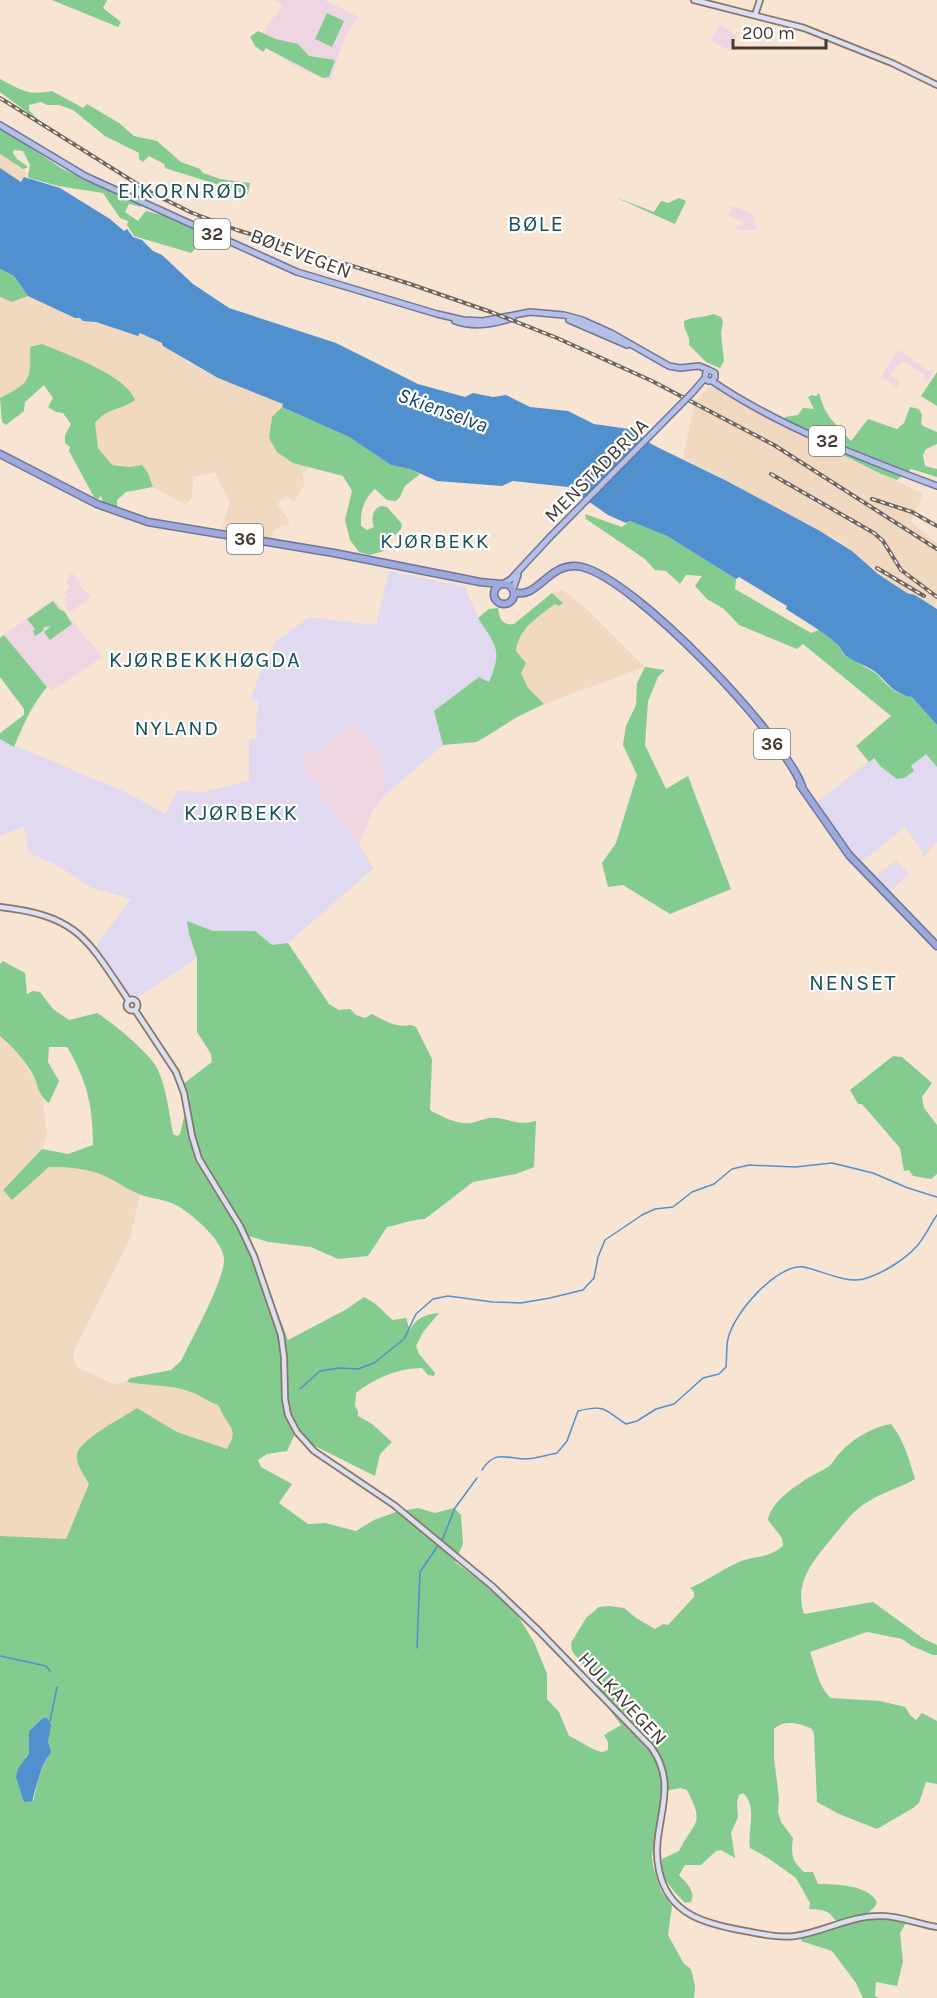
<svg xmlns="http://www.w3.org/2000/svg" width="937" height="1998" font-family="Karla,sans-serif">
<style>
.commercial{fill:#e0d9ef}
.built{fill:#f0d8c1}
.education{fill:#edd6e2}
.green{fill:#84cb90;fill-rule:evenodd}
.water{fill:#5090ce}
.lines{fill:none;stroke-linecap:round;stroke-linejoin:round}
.stream{stroke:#5090ce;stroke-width:1.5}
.secondary-casing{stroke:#887768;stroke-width:8}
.primary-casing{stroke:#6d749c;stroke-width:8}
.trunk-casing{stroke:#6d749c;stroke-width:9}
.secondary{stroke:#dadff2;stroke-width:4.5}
.primary{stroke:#b6bfe5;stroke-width:5}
.trunk{stroke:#9eaadc;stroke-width:6}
.rail-casing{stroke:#6f655c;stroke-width:4}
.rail{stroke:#fff;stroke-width:1.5;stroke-dasharray:4.5;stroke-linecap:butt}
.primary-bridge-casing{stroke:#6d749c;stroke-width:8;stroke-linecap:butt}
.primary-bridge{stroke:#b6bfe5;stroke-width:5}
.labels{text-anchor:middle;stroke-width:4.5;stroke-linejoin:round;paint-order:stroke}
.shield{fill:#fff;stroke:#7a7570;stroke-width:1.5}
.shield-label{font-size:18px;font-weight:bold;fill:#413a33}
.street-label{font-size:20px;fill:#413a33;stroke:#fff}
.water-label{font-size:21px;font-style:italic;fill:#12416a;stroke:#fff}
.neighbourhood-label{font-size:21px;letter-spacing:1.5px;fill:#165258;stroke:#fff}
.quarter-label{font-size:22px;letter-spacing:1.5px;fill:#165258;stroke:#fff}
</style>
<rect width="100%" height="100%" fill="#f7e4d2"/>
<path class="commercial" d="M389,571l76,16 13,31 19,27v19l-8,18 -55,29 9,34 -58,50 -12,15 -14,35 15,23 -86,75 -16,2 -17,-14h-42l-26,-10 2,13 8,24 -55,37 -7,3 -4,-1 -33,-46 -1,-3 1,-6 33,-43 -41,-12 -33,-22 -30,-13v-10l-3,-15 -24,8v-96l125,53 41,22 11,-23 27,1 45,-11v-42l8,-1 -1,-17 3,-20 -8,-3 10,-28 15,-29 33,-24 67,8z
M926,754l11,13v75l-14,15 -1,-6 -17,-24 -45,36 -16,-18 -29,-41 58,-46 7,8 17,13 7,-1 10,-7 -3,-4z
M896,860l13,14 -15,14 -5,1 -13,-13z"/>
<path class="built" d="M0,153l27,20 -6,10 -21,-15z
M28,296l52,22 3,3 13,1 42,13 2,-2 22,10 27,20 29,15 66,26 -4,7 -8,6 -3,21 24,25 17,3 -8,7 3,11 -11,18 -8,-6 -9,8 11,15 1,6h-6l-10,7 -1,9 -51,-8 9,-32 -11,-19 -3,-10 -23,5 -1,20 -3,5 -5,2 -31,-17 -5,-14 -29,-9 -7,1 -14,-17 -3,-25 17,-15 17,-4 4,-10 -17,-15 -19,-11 -55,-24 -12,4 1,24 -7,13 -24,13v-101l12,5z
M713,385l23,16 145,73 42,19 -12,29 26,21v57l-4,6 -24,-14 -2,1 -54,-36 2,-4 -14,-11 -92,-49 -13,-4 1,-4 -54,-27 12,-56 13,-14z
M562,590l23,17 60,60 -101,37 -16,-16 -7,-15 -5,-22 1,-9 15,-21 23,-17 8,-1 -11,-10z
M0,1036l17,14 17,28 8,20 5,35 -5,16 -39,40 9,11 37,-33 28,1 29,8 34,19 -10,43 -57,114 1,10 4,5 35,17 14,-2 26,1 36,8 19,11 10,3 8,14 7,7v9l-6,14 -49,-17 -41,-24 -45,29 -9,6 -6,19 12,22 -23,55 -66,-3z"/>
<path class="education" d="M275,0h49l35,17 -10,14 -9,19 -9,31 -31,-12 -36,-22 -2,-4 5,-17 16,-21z
M720,24l17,12 -7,15 -19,-11z
M732,206l21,8 4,16h-17l-8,-4h10l1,-5 -15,-5z
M898,350l31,21 1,-2 4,2 -6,10 -4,-2 1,-4 -23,-14 -12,14 10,6 -3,6 -16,-10z
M70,574h3l8,9 -2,2 12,12 -21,15 -6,-6 3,-3 -3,-4 3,-2 -3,-4 6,-6 -4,-5z
M54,599l48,58 -50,34 -24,-25 -24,-31z
M353,723l3,1 28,36 -4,4 9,21 -7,5 3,5 -12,15 -14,35 -57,-78 -1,-4 2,-4z"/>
<path class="green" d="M52,0h55l-4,8 18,14 -3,5z
M327,13l17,8 -12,26 -17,-8z
M258,31l18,8 22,5 11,12 26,4 -6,17 -6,1 -57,-30 -3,4 -8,-6 -5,-9z
M0,79c22,11 27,17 52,12l31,17 4,-4 32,19 15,13 23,5 24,21 19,7 3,4 17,6 30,4 -2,11 -21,-4 -11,-6 -51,-16 -1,-4 -15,-8 -6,6 -4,-3v-6l-34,-17 -32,-26 -14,-5h-12l-6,-3 -12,3v5l10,11 -39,-29z
M0,127l61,41 80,37v2l-12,-3 -4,8 13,9 8,-10 20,5 32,15 -3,18 -4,4 -57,-17 -7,-11 1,-4 -8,-3 -17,-25 -45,-7 -29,-8 -1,-2 2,-11 -7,-14 -9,-1 -1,3 4,6 10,7v2l-4,1 -23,-15z
M615,197l39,15 7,-11 7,2 11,-5 7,3 -11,23z
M0,269l14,7 14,20 -16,6 -12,-5z
M713,314l8,3 2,5 -2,11 3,28 -4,7 -14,-6 -17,-17c2,-9 -6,-15 -5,-24 10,-5 19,-3 29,-7z
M42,344c24,10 84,31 93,56 -15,11 -25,6 -40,23l3,25 14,17 18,2 12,-2 6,8 5,14 -27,5 -9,8v8l-14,-6 -2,-6 -3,3 -4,-2 -25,-46 1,-4 -5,-4v-8l6,-11 -8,-11 -7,-1 -8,-5 5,-9 -9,-13 -19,17 -1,9 -18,14 -4,-3 -2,-24c30,-16 31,-16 30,-51z
M937,372v34l-16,-10z
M819,393l5,15 6,10 21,23 17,-22 29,10 7,-6 6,-16 9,2 3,6 -1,8 2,3 14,6v12l-11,5 -3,6 2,11 12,3v8l-26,-8 -14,11 -16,-6 -99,-50 3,-7 13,-2 5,-7 11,1 -6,-12 4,-2 4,1z
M282,407l67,30 42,28 19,4 10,5 -15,12 -5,11 -4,4 -9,-1 -12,-11c-11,9 -15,23 -14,37l6,4 7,-3c-3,-8 -2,-18 7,-21l6,1 15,17 -1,5 -14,14 -3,8 -14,4 -11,-3 -9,-12 -5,-20 7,-29 -9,-15 -50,-13 -16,-11 -8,-14 3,-21z
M585,514l37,13 8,-6 37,15 69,43 -1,10 76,44 8,-3 21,16 3,8 34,20 9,10 10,8 7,3 9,2 25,28v42l-11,-13 -15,12 3,5 -10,7 -7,1 -17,-13 -6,-8 -5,4 -13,-16 35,-30 -88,-72 -6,5 -58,-24 -15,-16 -17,-10 -12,-13 7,-10 -16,-1 -6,9 -14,-13 -11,-1 -10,-11 -59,-40z
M552,593l11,10 -4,3 -4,-2c-16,12 -37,25 -39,47l10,12 -5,10 7,15 16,16 -27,13 -40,25 -34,3 -9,-34 45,-34 10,5c14,-33 7,-36 -11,-64l11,-9 9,-1c1,10 4,18 16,16z
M53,601l7,9 4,1 8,13 -22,16 -6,-8 17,-13 -9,7 -8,1 -1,4 -8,5 -2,-5 2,-2 -8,-10z
M4,635l43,52c-15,18 -24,38 -33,60l-14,-8v-6l24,-18v-6l-24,-32v-39z
M645,667l20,3 -7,7 -10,24 -3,44 21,44 22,-13 43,113 -61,25 -47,-29 -15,2 -6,-24 14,-20 21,-68 -14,-30 3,-19 10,-21 1,-22z
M187,921l26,10h42l17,14 16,-2 41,61 10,6 11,-1 6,6 9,3 7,-4c13,7 24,14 39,11l5,2 16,32 -2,51c10,6 28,15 41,13 6,-1 12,-4 18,-5 17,-2 27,9 47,3l-2,46 -18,7 -43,8 -48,37c-12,0 -26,6 -38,8l-19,29 -30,3 -27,-12 -43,-5 -19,-6 39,104 59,-31 17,-12c13,6 19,15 29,23l13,-2 4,12c6,-12 16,-16 29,-17l-16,19 -7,14 3,8 16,19 -1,3 -6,-1 -6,-7c-24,0 -47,10 -66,25l-1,13 3,5v5l14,8 20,18 -12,12 -5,22 -60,-30 -19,-14 -9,19 -20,3 -9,6 3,7 31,17 -13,19 29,21 17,-1 31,8 18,-11 22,-8 22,-4 17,5 19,-5 7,7 2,29 -8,18 33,25 30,29 16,26 13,32v25l12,13 10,24c12,5 20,13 33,16l6,-2v-8l-4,-7 17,-10 -15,-20 -10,-23 -24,-31 -1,-8 15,-25 13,-11 10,-1 15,2 12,10 19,11 8,-5 5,1 26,-28v-5l-4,-4c19,-8 35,-21 54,-28 17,-5 24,-2 39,-14l-1,-8 -14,-18c2,-17 26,-33 40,-42 6,-4 14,-7 20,-11 5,-3 7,-10 12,-14 12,-14 33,-26 51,-29 13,16 18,35 24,55 -15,9 -32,13 -46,22 -14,8 -23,20 -33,32 -20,25 -43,47 -32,81l69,-12 51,37 13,6v10h-4l-21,-9 -10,-7 -35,-7 -57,20c6,16 8,34 21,46l49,3 25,6 5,8 6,5 6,-7 15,8v63l-11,-2 -7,21 -6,5 -36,21 -38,-15 -22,-12 -3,-68 -2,-5c-11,-6 -29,-10 -38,0v29l5,40 -1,14 3,10 12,16c-2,16 -2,22 11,34h9l5,12c18,0 50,1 59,18 -5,15 -25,15 -39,19l-3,-1c-7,-11 -14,-10 -26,-11l1,-6 -14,-25 -28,-20 -18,-10c-3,-17 8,-42 -7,-55l-4,2 -2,7 1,15 -7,16 4,25 -14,-8 -5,1 -15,14h-16l-6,10c7,8 17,15 12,27l-6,1c-11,-12 -27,-27 -23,-44l17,-8c16,-31 26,-26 8,-61l-6,-2 -18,3 -11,65 1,10 8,25 11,15 -4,29 16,29 7,5 4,17 -1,12h-694v-462l66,3 23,-55c-4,-8 -14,-20 -12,-30 3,-15 47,-37 60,-46l40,24 50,17c8,-16 8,-16 -2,-31 -3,-4 -4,-9 -7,-13 -11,-3 -19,-11 -30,-14 -20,-7 -41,-5 -61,-9l3,-4 41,-8 10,-9c10,-21 43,-80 43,-101 0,-19 -30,-44 -46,-54 -12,-7 -27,-7 -39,-12 -11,-4 -21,-12 -32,-17 -19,-9 -38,-10 -58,-10l-37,33 -9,-10 39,-41 26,5 25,-9c0,-38 -6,-65 -26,-98h-18l-1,15 11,19 -10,22c-12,-8 -11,-21 -18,-32 -9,-14 -19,-25 -31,-35v-72l3,-3 22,12 2,21 6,-3 7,1 13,17 16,11 28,-7c16,10 54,41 61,57 9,20 11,43 15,64l4,2 3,-2 7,-29 -4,-21 29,-22 -1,-8 -14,-22v-74l-8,-24zM43,1718l5,40 -6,9 -9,34 -8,-44 4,-4v-22z
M893,1056l9,1 30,26 -10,14 2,11 13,17v49l-6,5 -18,-3 -4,-6 -5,1 -4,-23 -38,-44h-4l-8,-14z
M881,1918l12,1 13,4 -6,10 3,28 -6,25 -21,-4 -1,14 4,2h-16l-7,-15 -24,-32 -31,-10 1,-4 52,-16z"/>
<path class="water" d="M0,168l21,14 3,-5 36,11 50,31 14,12 3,-2 6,8 9,3 11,11 9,4 31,29 36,24 107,35 82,41 47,13 8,-4 20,4 13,-2 24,12 38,4 26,13 35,5 24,16 74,36 93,50 32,20 26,23 29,19 8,2 22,14v116l-25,-28c-16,-2 -23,-12 -34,-23 -9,-8 -23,-11 -33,-19 -3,-3 -4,-8 -8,-11 -16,-14 -34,-24 -51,-35l1,-3 -48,-29 -3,2 -69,-43 -37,-15 -4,2 -18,-8 -40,-28 -55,-6 -11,5 -65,-5 -27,-12 -19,-4 -42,-28 -67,-30 1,-3 -65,-26 -55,-32 -1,-3 -22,-10 -2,3 -42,-14 -13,-1 -3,-3h-5l-47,-22 -14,-20 -14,-7z
M43,1718h4l4,7 -3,17 3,10 -9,15 -10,34 -8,1 -8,-25 2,-8 11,-16v-22z"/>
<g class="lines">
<path class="stream" d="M300,1389l20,-18 19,-3 19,1 16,-6 30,-24 12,-25 17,-15 15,-3 45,6 28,1 29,-5 33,-8 11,-12 4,-21 7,-17 37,-25 13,-6 18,-2 19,-15 22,-8 18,-15 17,-4 46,2 37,-4 41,10 35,15 29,9
M482,1470c13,-20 22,-12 42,-11 11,0 22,-4 33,-6l10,-12 11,-30c29,-7 26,-1 48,13l11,-3 19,-12 18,-5 29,-26 16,-4 7,-7c1,-9 0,-20 2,-28 5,-25 49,-76 76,-72 19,4 44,18 63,11 18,-6 37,-18 50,-32 8,-9 13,-21 20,-31
M417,1648l3,-76 23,-34 12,-30 22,-30
M0,1656l46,10 4,5
M50,1721l7,-34"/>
<defs>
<path id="secondary" d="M694,0l110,28 88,35 45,22
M755,15l5,-15
M0,907c79,9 87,32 129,94
M126.5 1005a5.5 5.5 0 1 1 11 0a5.5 5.5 0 1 1-11 0Z
M135,1010l41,62 8,21 8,43 7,23 41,67 14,30 27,79 3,22 1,42 3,16 9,17 17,19 80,54 98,81 47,45 112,116c31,42 -2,79 8,123 9,45 47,54 86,61 17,3 33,7 50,5 28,-4 55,-20 84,-20 20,-1 38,8 58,11"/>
<path id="primary" d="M0,125l85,51 212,96 140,42 26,6 20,1 47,-9 34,3 18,5 29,13 58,33 11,2 19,-2 10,4
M569,320l58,25
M455,321c20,7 38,3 58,-3
M712,381c66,45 150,77 225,105
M692,393l13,-15 1,-6 3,-2 6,3v4l-3,4h-4l-3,-3
M503,584l8,-5 39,-42
M513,589l5,-14"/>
<path id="trunk" d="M0,454l97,50 51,18 186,31 146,29 21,2
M494 594a10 10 0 1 1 20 0a10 10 0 1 1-20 0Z
M514,592c24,9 35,-33 68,-25 54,13 200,167 220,219
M800,785l49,70 88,91"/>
</defs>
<use href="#secondary" class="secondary-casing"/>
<use href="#primary" class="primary-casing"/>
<use href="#trunk" class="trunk-casing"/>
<use href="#secondary" class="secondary"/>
<use href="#primary" class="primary"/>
<use href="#trunk" class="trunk"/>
<defs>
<path id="rail" d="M0,98l150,94 40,20 47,18 170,53 84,29 66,26 95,43 122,64 163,104
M771,474l103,59 9,8 18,29 36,27
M872,499l40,13 25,14
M877,568l47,28"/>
</defs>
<use href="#rail" class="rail-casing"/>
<use href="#rail" class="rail"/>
<defs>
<path id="primary-bridge" d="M550,537l142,-144"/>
</defs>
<use href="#primary-bridge" class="primary-bridge-casing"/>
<use href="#primary-bridge" class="primary-bridge"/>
</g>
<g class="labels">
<g class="shield">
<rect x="194" y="219" width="36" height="30" rx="4.5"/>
<rect x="809" y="426" width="36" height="30" rx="4.5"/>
<rect x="227" y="524" width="36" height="30" rx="4.5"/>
<rect x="754" y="729" width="36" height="30" rx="4.5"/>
</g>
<g class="shield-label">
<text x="212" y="240">32</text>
<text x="827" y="447">32</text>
<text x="245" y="545">36</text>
<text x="772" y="750">36</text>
</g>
<g class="street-label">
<text transform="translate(301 253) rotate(21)" y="7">BØLEVEGEN</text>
<text transform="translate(596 470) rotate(-45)" y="7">MENSTADBRUA</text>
<text transform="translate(623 1698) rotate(47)" y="7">HULKAVEGEN</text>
</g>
<g class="water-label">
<text transform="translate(443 410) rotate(20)" y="7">Skienselva</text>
</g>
<g class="neighbourhood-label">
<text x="435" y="548">KJØRBEKK</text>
<text x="177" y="735">NYLAND</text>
</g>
<g class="quarter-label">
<text x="183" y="198">EIKORNRØD</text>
<text x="536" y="231">BØLE</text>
<text x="205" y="667">KJØRBEKKHØGDA</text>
<text x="241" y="820">KJØRBEKK</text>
<text x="853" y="990">NENSET</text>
</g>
</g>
<path d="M733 39v9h93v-9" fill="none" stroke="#413a33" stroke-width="3"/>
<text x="742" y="39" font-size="18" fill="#413a33" stroke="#ffffff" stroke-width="4.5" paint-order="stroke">200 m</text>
</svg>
